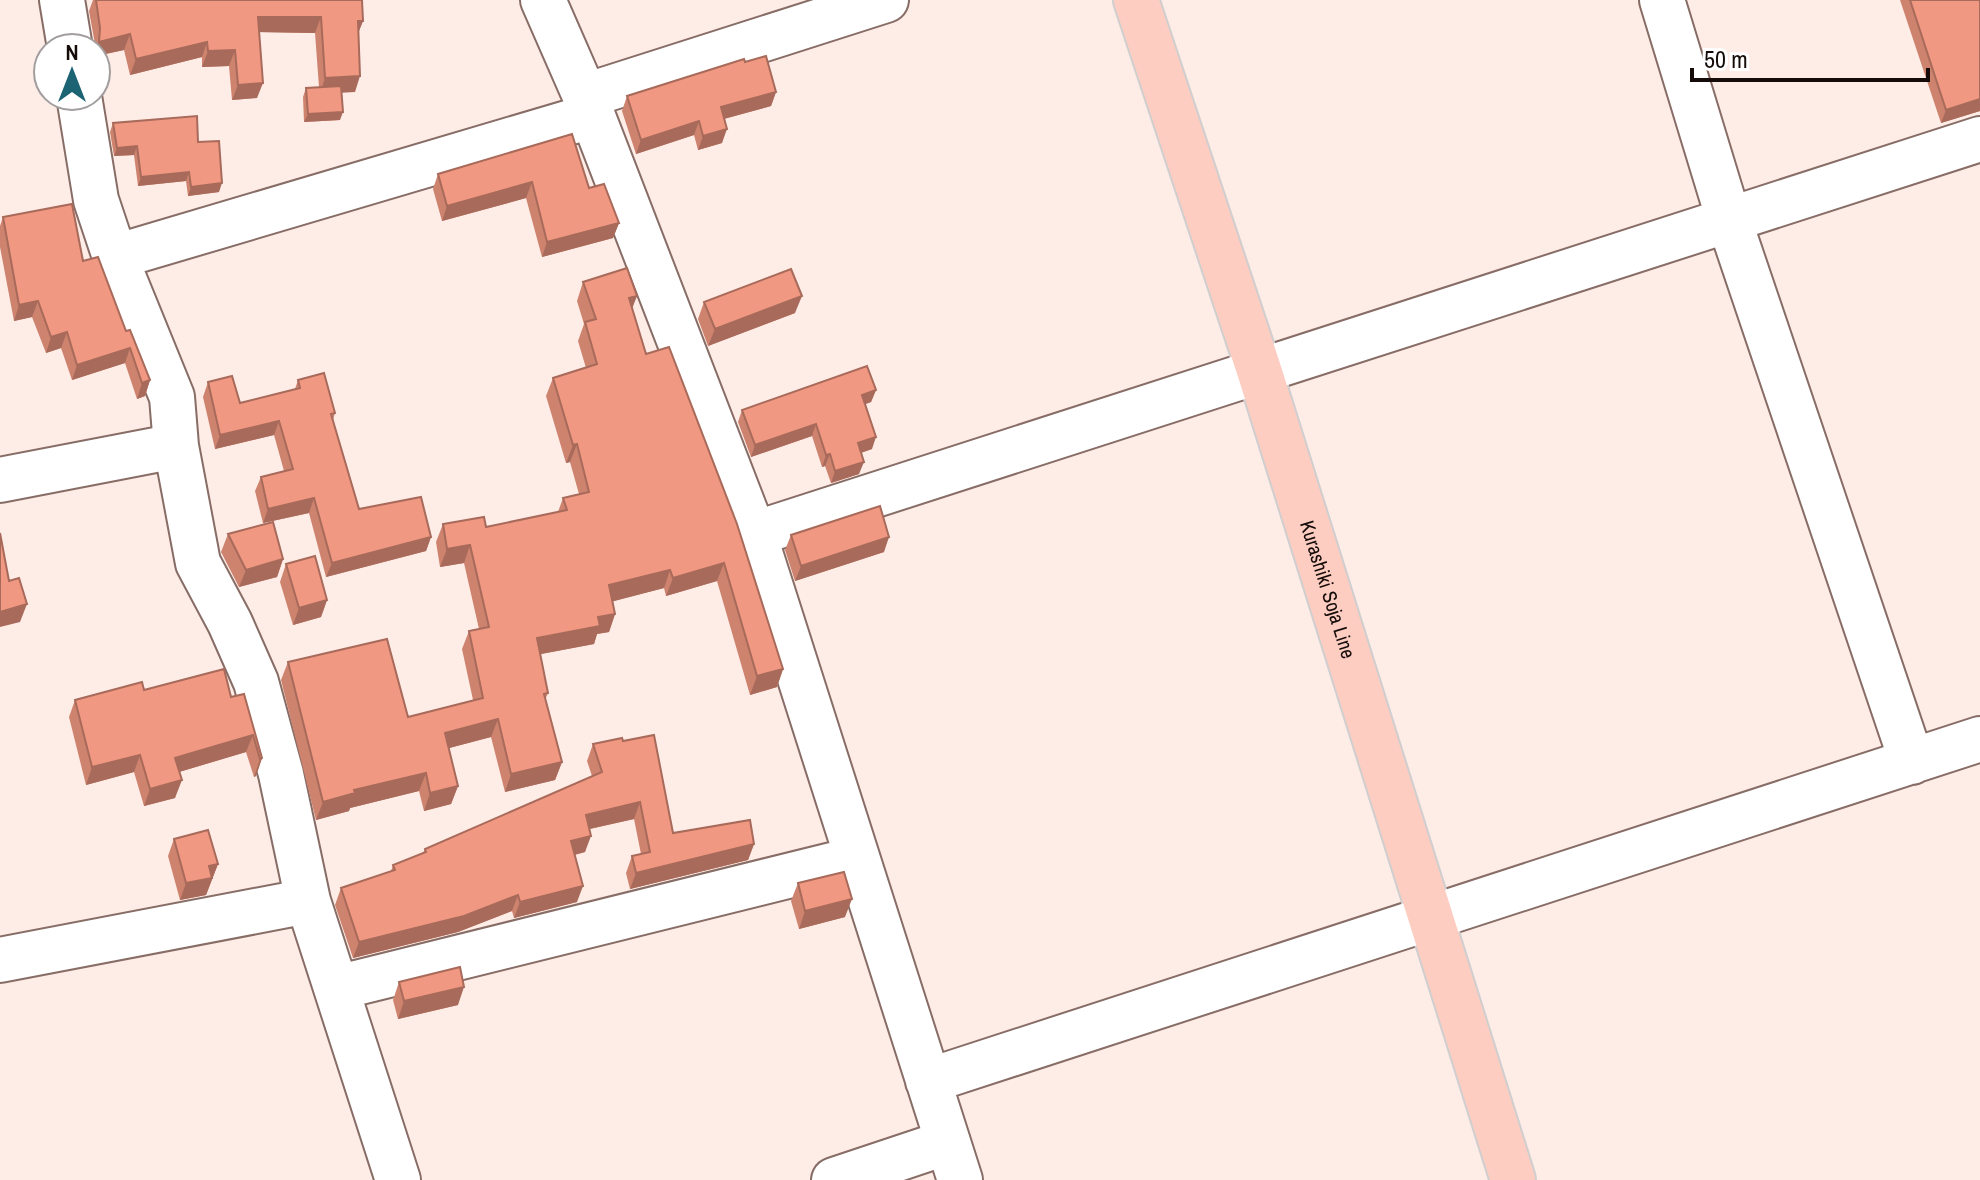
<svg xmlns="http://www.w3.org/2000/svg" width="1980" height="1180" font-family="'Archivo Narrow',sans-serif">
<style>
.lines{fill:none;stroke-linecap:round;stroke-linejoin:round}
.minor-casing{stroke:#876d66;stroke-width:48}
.major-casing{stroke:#d0cece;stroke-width:48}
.minor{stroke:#fff;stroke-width:44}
.major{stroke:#fdcdc1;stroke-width:44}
.wall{fill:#ce836f}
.shaded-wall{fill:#a86a5a}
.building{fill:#f09881;stroke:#a86a5a;stroke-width:2}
.labels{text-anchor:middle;stroke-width:8;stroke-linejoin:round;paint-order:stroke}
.street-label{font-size:20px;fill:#150c09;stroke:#fff}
</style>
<rect width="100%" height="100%" fill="#feece7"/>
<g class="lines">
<defs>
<path id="minor" d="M62,0l8,48
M543,0l42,96 169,438 206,646
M1662,0l67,220 183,542
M79,96l17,104 19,57 57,140 4,49 22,117 32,60 26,59 25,92 27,127 90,279
M585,96l301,-96
M115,257l476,-141
M0,480l176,-34
M754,534l1226,-395
M0,960l308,-59
M336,988l520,-129
M928,1081l1052,-342
M834,1180l114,-38"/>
<g id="major">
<path id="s1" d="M1136,0l123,370 254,810"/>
</g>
</defs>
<use href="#minor" class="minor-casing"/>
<use href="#major" class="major-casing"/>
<use href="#minor" class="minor"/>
<use href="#major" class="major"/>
</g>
<path class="wall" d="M93,0h269l1,21 -5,12 -3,59h-13l-2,28 -36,2 -1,-25 3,-9 13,-1 -4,-54 -56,-1 -2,66 -25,2 -3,-34 -27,1v-10l-72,18 -6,-25 -28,6v-8h-2l1,-4 -6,-33z
M1900,0h80v111l-39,12z
M745,62l31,30 -5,14 -47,13 -2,24 -24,7 -4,-15 -58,19 -14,-43 5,-15z
M113,123l85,19 21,50 -31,4 -2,-15 -48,5 -4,-31 -20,1 -4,-24z
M438,174l151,14 30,35 -6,15 -71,19 -16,-59 -84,23 -9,-32z
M3,217l80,44 43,70 24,49 -5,16 -8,3 -12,-36 -53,17 -11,-32 -15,5 -14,-36 -18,4 -14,-74v-21z
M583,282l49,26 14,46 137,315 -6,18 -27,8 -33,-114 -51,15 -2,-8 -51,13 2,13 -6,18 -12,2 -3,10 -54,10 8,39 -3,7 17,62 -7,18 -50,12 -14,-55 -42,11 9,38 -7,18 -27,7 -5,-20 -69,17 -1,3 -33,9 -35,-140 7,-18 120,55 65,-17 -11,-51 7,-18 10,-2 -15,-66 -24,4 -4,-25 7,-18 43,3 72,-15 5,-14 16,-4 -9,-32 -4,1 -20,-67 7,-18 33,-10 -8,-27 6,-17 -7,-23z
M704,302l91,11 -87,33 -10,-27z
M298,380l37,33 -2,7 26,89 72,28 -5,14 -100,26 -17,-64 -46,10 -8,-32 6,-14 23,-6 -10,-36 -59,14 -12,-52 5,-15 32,21 55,-14z
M876,390l-5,12 -6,2 7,45 -11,4 -2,21 -28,9 -6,-17 -3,1 -10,-31 -61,21 -13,-35 4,-12z
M228,534l55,25 -6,18 -38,10 -18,-35z
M791,535l93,17 -89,29 -10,-31z
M286,564l41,36 -6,17 -28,8 -13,-43z
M144,690l87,7 13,-3 18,64 -6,18 -2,1 -8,-25 -67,20 -4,26 -31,8 -10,-34 -48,13 -17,-68 6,-17z
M623,741l50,92 81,11 -6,16 -118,29 -4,-16 6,-17 9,-2 -7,-35 -44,10 -5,23 -10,3 2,47 -63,16 -2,-7 -54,21 -105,26 -18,-53 6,-17 50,-17 2,-6 30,-12 2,-4 167,-73 -5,-15 6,-17z
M174,839l44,25 -12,31 -26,5 -12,-44z
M798,883l47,34 -46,12 -8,-28z
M399,982l59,23 -60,14 -5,-19z"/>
<path class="shaded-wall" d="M258,17h63l-6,16 -63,-1z
M358,21h5l-6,15z
M130,34l-6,16 -28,6v-7l3,-7z
M207,42l-5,15 -72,18 6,-16z
M235,50l-6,16 -27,1 6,-16z
M360,76l-5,16 -35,2 5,-16z
M263,83l-6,15 -25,2 6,-15z
M776,92l-5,14 -55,15 5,-14z
M1980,99v12l-39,12 5,-13z
M343,112l-3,8 -36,2 4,-8z
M699,121l-5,14 -58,19 5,-14z
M727,129l-5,14 -24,7 5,-14z
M137,146l-3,9 -20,1 3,-8z
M189,172l-3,9 -48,5 3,-9z
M532,182l-6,16 -84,23 5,-15z
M222,183l-3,9 -31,4 3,-9z
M619,223l-6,15 -71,19 5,-15z
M637,296l-7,18 -1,-16z
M802,296l-7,17 -87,33 7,-17z
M38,301l-6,16 -18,4 5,-16z
M67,332l-6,16 -15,5 5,-16z
M130,348l-5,15 -53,17 5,-15z
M150,380l-5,16 -8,3 5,-16z
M876,390l-5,12 -13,5 4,-12z
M279,421l-5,14 -59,14 5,-14z
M816,424l-4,12 -61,21 4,-12z
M876,437l-4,12 -18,6 4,-12z
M577,444l-7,18 -4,1 7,-18z
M830,454l-5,12 -3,1 4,-12z
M864,462l-5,12 -28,9 4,-12z
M314,498l-5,15 -46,10 5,-14z
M431,537l-5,14 -100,26 6,-14z
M889,537l-5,15 -89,29 6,-15z
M470,545l-6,18 -24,4 7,-18z
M283,559l-6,18 -38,10 7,-17z
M724,563l-7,18 -51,15 7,-18z
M670,570l-6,18 -61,16 6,-19z
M327,600l-6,17 -28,8 6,-17z
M27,604l-7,18 -20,5v-15z
M615,614l-6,18 -12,2 -3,10 -63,12 6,-18 61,-21z
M783,669l-6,18 -27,8 7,-19z
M498,719l-7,18 -53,14 7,-18z
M253,735l-7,17 -77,23 6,-17z
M140,755l-6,17 -48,13 6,-18z
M262,758l-6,18 -2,1 6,-18z
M562,762l-7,18 -50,12 6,-18z
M426,773l-7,18 -69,17 -1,3 -33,9 7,-18 31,-12z
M182,780l-7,18 -31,8 6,-17z
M458,786l-7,18 -27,7 6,-18z
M640,802l-6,17 -54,12 6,-16z
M591,836l-6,16 -20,5 6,-16z
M754,844l-6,16 -118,29 6,-16z
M218,864l-12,31 -26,5 6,-17 23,-17z
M583,886l-6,16 -63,16 6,-16z
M518,895l-6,16 -54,21 -105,26 6,-16z
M852,899l-7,18 -46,12 6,-18z
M464,987l-6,18 -60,14 6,-18z"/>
<path class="building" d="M96,0h266l1,21h-5l2,55 -35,2 -4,-61h-63l5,66 -25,2 -3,-35 -27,1 -1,-9 -71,17 -6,-25 -31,8 1,-14z
M1910,0h70v99l-34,11z
M766,56l10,36 -55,15 6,22 -24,7 -4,-15 -58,19 -14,-44 117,-37 1,3z
M341,86l2,26 -35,2 -2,-26z
M197,116l1,26 21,-1 3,42 -31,4 -2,-15 -48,5 -4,-31 -20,2 -4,-25z
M572,134l17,54 15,-4 15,39 -72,19 -15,-60 -85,24 -9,-32z
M72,204l11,57 15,-4 28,74 4,-1 20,50 -8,3 -12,-35 -53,17 -10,-33 -16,5 -13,-36 -19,4 -16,-88z
M627,268l10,28 -8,2 17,56 23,-7 68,177 46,145 -26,7 -33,-113 -51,15 -3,-8 -61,15 6,29 -17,3 2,9 -63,12 11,55 -4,1 18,68 -51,12 -13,-55 -53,14 13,53 -28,7 -4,-20 -72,17 1,3 -32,9 -35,-140 99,-23 21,78 75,-19 -14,-67 20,-4 -19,-82 -23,4 -4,-25 41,-7 2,10 81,-17 -4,-12 26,-6 -12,-48 -4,1 -20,-67 44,-14 -12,-42 11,-3 -13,-37z
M791,269l11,27 -87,33 -11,-27z
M867,366l9,24 -14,5 14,42 -18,6 6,19 -29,9 -5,-17 -4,1 -10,-31 -61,21 -13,-35z
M324,373l11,40 -4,1 28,95 62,-12 10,40 -99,26 -18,-65 -46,11 -7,-32 32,-8 -14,-48 -59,14 -12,-53 24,-6 8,27 60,-15 -2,-8z
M880,506l9,31 -88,29 -10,-31z
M273,522l10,37 -37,11 -18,-36z
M0,533l9,48 10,-3 8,26 -27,8z
M315,556l12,44 -28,8 -13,-44z
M224,669l7,28 13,-3 18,64 -2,1 -7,-24 -78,23 7,22 -32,9 -10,-34 -48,12 -17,-67 67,-18 2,8z
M654,735l19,98 77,-13 4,24 -118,29 -4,-17 18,-4 -10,-50 -54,13 5,21 -20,5 12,45 -63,16 -2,-7 -54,21 -105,26 -18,-54 54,-18 -2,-5 33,-13 -1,-3 177,-77 -9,-28 29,-6 1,3z
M208,830l10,34 -9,2 3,12 -26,5 -12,-44z
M844,872l8,27 -47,12 -7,-28z
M460,967l4,20 -60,14 -5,-19z"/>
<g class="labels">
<g class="street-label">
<text dy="7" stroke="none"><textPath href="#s1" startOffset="620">Kurashiki Soja Line</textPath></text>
</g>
</g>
<g transform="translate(72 72)"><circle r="38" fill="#ffffff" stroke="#a19e9d" stroke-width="2"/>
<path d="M0-6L14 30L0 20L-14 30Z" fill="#1c6373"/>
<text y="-12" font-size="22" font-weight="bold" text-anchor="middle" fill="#150c09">N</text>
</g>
<path d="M1692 68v12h236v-12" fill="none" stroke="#150c09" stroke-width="4"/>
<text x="1704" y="68" font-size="24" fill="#150c09" stroke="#ffffff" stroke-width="6" paint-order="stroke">50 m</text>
</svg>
